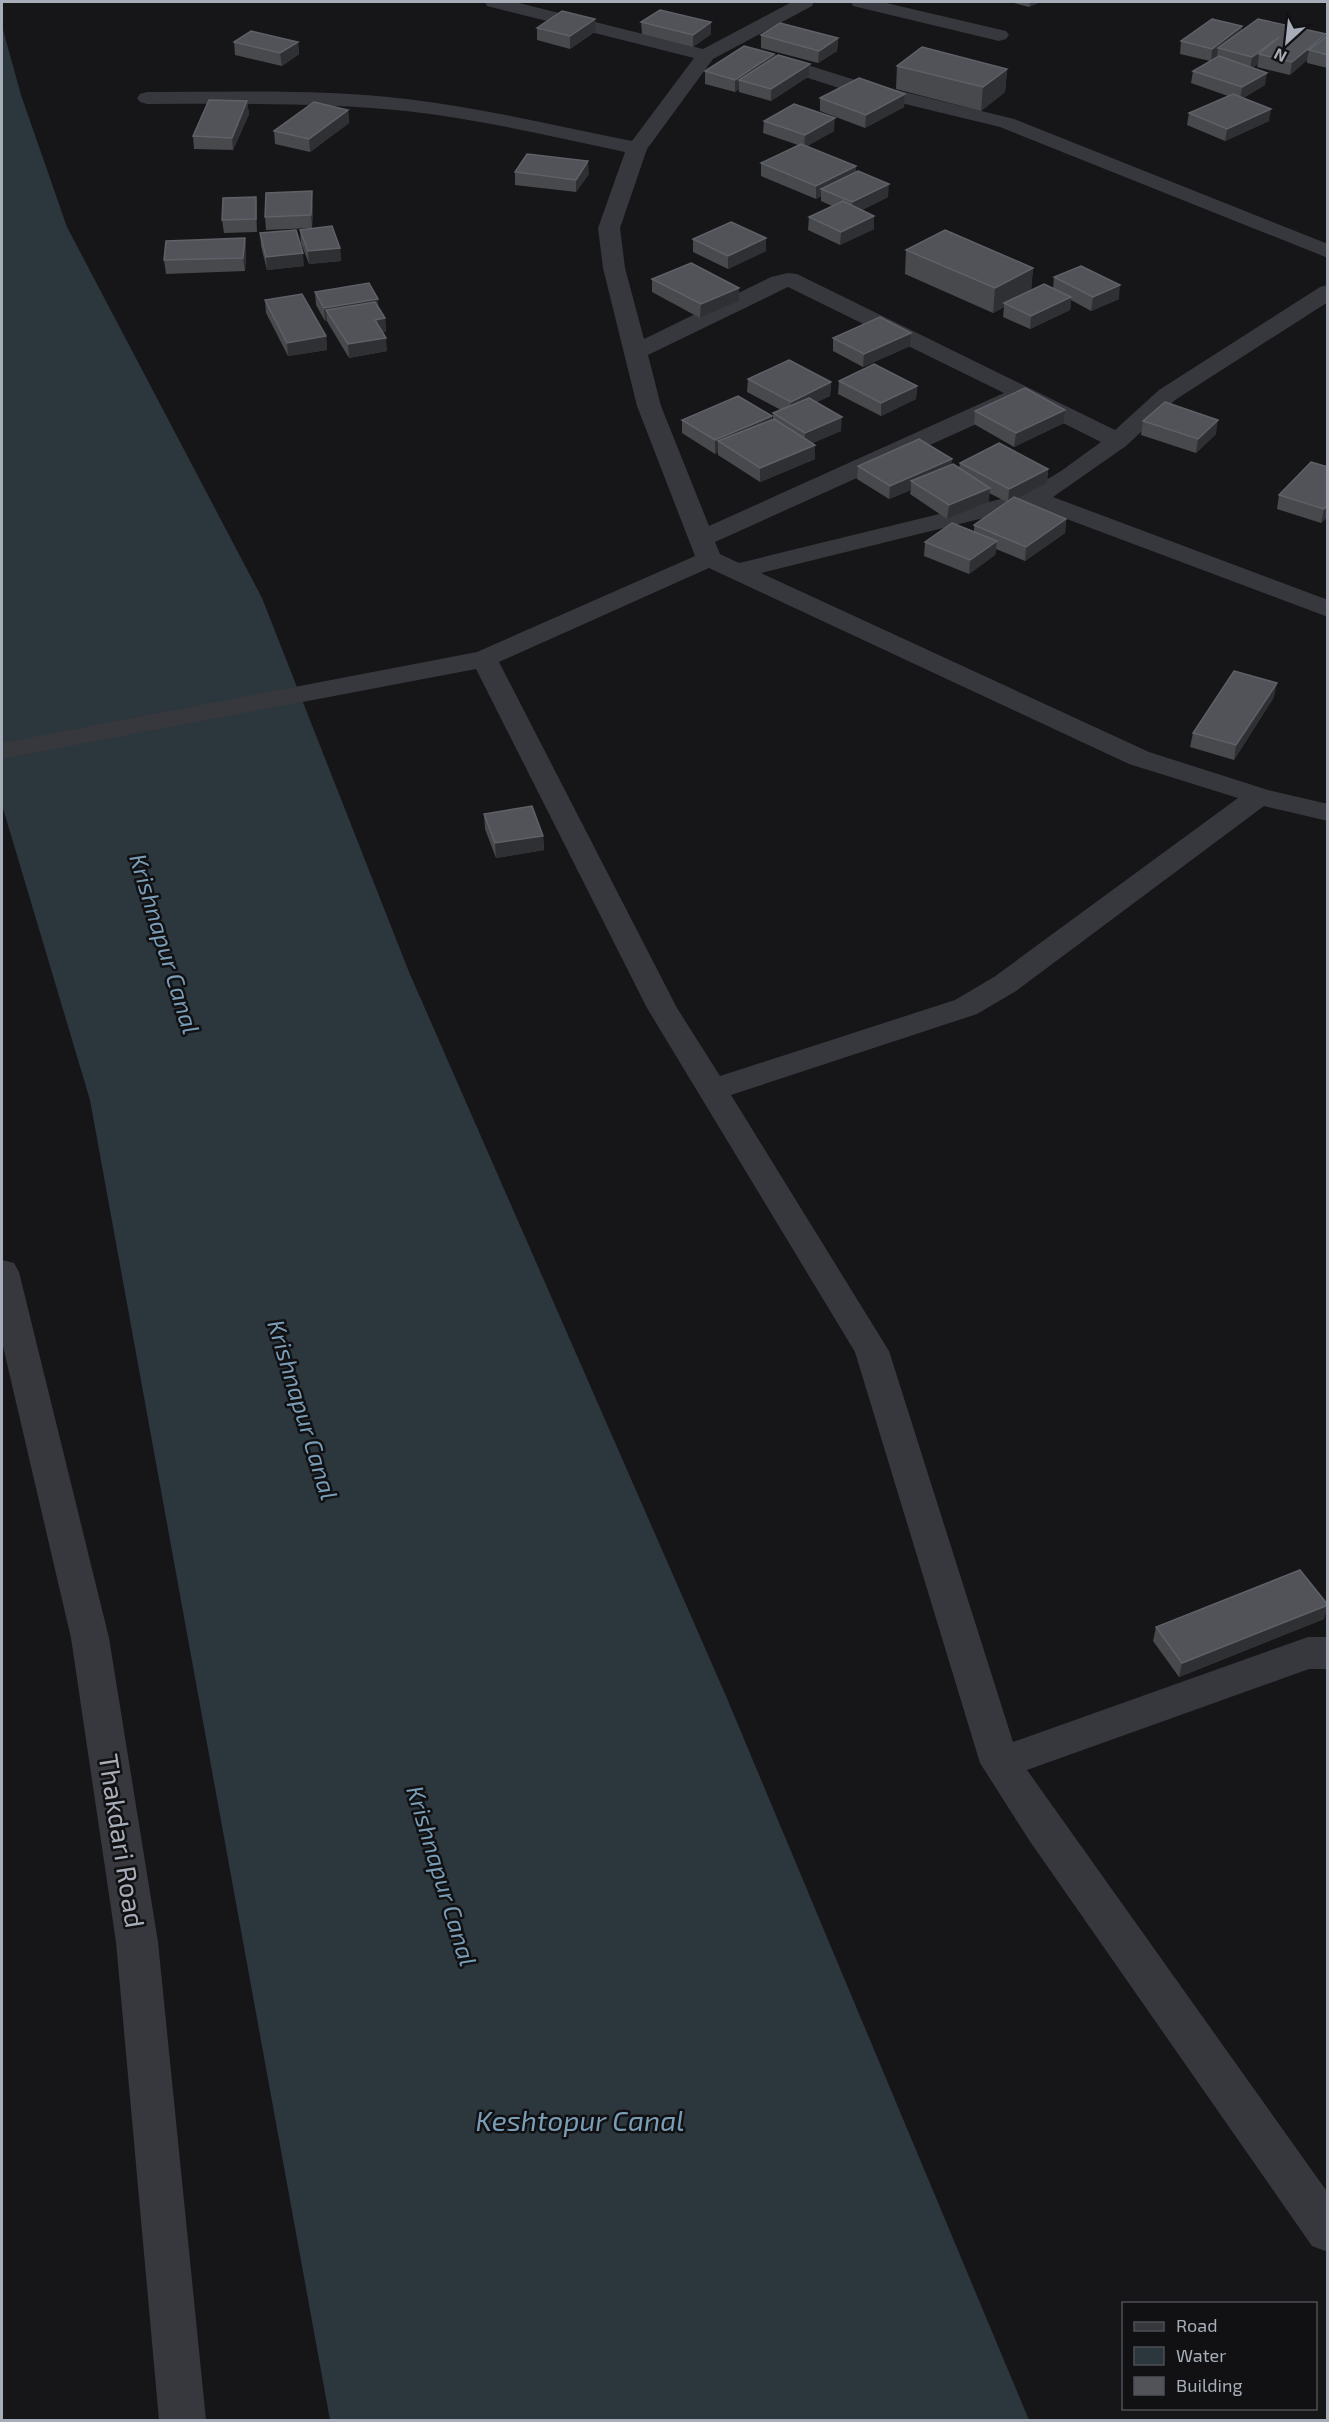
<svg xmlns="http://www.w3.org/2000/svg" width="1329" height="2422" font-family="'Exo 2',sans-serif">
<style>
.water{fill:#2b363d}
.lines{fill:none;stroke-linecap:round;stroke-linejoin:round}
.minor{fill:#36383d;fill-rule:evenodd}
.tertiary{fill:#36383d;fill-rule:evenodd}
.wall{fill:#47494d}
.shaded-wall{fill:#2f3033}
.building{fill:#525359;stroke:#5f6168;stroke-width:1.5}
.labels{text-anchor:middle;stroke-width:5;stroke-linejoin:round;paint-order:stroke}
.water-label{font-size:24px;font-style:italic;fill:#7a9eb8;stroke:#111113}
.near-street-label{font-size:27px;fill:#a7adb9;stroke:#111113}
.near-water-label{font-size:28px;font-style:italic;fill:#7a9eb8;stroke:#111113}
</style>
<rect width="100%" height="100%" fill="#161618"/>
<path class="water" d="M2,26l19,69 46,132 195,371 147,374 317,724 303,724h-699l-240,-1320 -88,-295z"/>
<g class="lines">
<path class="minor" d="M485,2h30l188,47 89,-47h22l-2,4 -99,53 -66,90 -27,79 5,40 19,71 127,-62 17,-4 9,1 318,156 44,-40 161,-103 8,-2v17l-153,98 -49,46 -73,51 275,103v17l-296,-111 -271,67 388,179 119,38 60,14v17l-64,-15 -248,185 -39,23 -246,81 158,256 124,391 295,-105h20v32h-19l-282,101 301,423v59l-16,-6 -283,-406 -49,-77 -125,-411 -208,-344 -171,-339 -474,90v-16l475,-91 218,-96 -58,-150 -34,-138 -5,-40 27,-76c-72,-15 -145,-33 -219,-41 -86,-9 -172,-7 -259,-7l-7,-2 -3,-4 3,-4 7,-2c87,0 174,-3 260,7 76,9 150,27 225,42l62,-83 -207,-52zM788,287l216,106 -295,133 -48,-120 -13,-51zM1023,403l78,39 -40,29 -36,22 -286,70 -19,-9 -5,-12zM709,568l420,196 109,34 -244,179 -39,23 -235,76 -43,-68 -178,-346z
M851,2h31l124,29 3,4 -3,4 -7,2 -146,-35z
M766,52l86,27 162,40 314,125v14l-328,-131 -161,-39 -80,-26 -3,-4 3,-4z"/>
<path class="tertiary" d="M2,1260l12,3 5,9 90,366 49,304 48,478h-47l-43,-478 -45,-304 -69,-296z"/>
</g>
<path class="wall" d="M1010,2h30l-11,5z
M595,19l1,12 -26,18 -33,-9v-12z
M641,22l70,12 -18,13 -51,-13z
M1242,26v5l83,6 3,-2v33l-21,-5v-3l-17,15 -33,-8 1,-3 -6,4 13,17 -22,13 26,23 -44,20 -38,-16 2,-12 39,-17 -37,-13 2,-12 17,-10 -30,-7 1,-13z
M761,35l77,3 -1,13 -19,12 -57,-15z
M234,42h64l1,12 -17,12 -47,-11z
M774,58l36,6 -1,12 -38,25 -32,-9v-3l-4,3 -30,-8v-13z
M897,66l110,3 -2,23 -24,19 -85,-22z
M905,94l-1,13 -39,21 -45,-17v-13z
M247,101l2,13 -16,36 -39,-1 -1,-13z
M348,110l1,13 -39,29 -35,-8 -1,-13z
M764,121l70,10 -27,15 49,26 32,25 -26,13 12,6v13l-34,16 -32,-15 1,-13 23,-11 -11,-5v-5l-5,3 -55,-23v-13l37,-18 -35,-12z
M515,172l74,2 -13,18 -61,-7z
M313,204l-1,24 -46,2 -1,-13z
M257,210v22l-33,1 -2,-13z
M300,230l40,18 1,13 -32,3 -8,-21z
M260,233l44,33 -37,4 -6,-24z
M245,238l1,13 -1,20 -79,3 -2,-14z
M766,238v13l-38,18 -35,-17v-13z
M906,250l127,18 -2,22 22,-2 1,-11 65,22 -28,12 -20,-11 -1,10 -40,19 -27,-12 1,-10 -11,6 -88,-39z
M652,279l87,22 -39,17 -48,-26z
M315,292l63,15 7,11 1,14h-3l4,19 -38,7 -21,-35 -1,-2h-2l-9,-16z
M265,300l61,36 1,14 -39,6 -22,-43z
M833,338l77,8 -47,21 -30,-16z
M748,379l83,3 -1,14 -14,6 25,29 -29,12 3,16 -55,23 -42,-27v-3l-3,2 -33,-21v-13l90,-4v4l1,-1v-6l8,-3 -34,-18z
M839,381l78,5 -1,13 -35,17 -43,-22z
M1065,410l-1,13 -50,24 -40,-23 1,-13z
M1143,421l73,13 -20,19 -55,-18z
M952,459l-1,5 8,4 1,-5 88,6 -1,14 -30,15 49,21 -1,14 -40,28 -29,-12 -1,6 -26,19 -45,-18 1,-14 49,-10v-7l33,-23 -18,-9v9l-42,17 -37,-25 1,-4 -22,9 -32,-20 1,-13z
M1328,467v49l-7,7 -44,-14 2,-14z
M1274,697l-40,63 -44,-13 3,-14z
M484,814l59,22 1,14 -48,8 -11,-29z
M1324,1619l-145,58 -26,-36 3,-14z"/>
<path class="shaded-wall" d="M1030,2h10l-11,5z
M595,19l1,12 -26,18v-13z
M711,22v12l-18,13v-12z
M1242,26l-1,13 -23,9 -1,9 -6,5 1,-13z
M1326,34l-2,12 -15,4 -2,10 -17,15 2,-13z
M1279,37l-20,17 -1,10 -8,5 2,-12z
M838,38l-1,13 -19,12 1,-12z
M298,42l1,12 -17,12 -2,-13z
M774,54v13l-35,13v9l-4,3v-12z
M810,64l-1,12 -38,25v-12z
M1007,69l-2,23 -24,19 2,-24z
M1267,73l-2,12 -25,15 2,-13z
M905,94l-1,13 -39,21 1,-13z
M247,101l2,13 -16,36 -1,-12z
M1271,109l-2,12 -44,20 2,-12z
M348,110l1,13 -39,29 -1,-13z
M835,118l-1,13 -30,17 1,-13z
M588,161l1,13 -13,18v-12z
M856,166v13l-35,10v7l-5,3v-13z
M889,184l-1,13 -36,18v-13z
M312,191l1,13 -1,24 -1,-13z
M256,197l1,13v22l-1,-13z
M874,216v13l-34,16 1,-13z
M245,238l1,13 -1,20 -2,-13z
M766,238v13l-38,18v-13z
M340,248l1,13 -32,3 -1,-13z
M303,253l1,13 -37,4 -1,-13z
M1033,268l-2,25 -27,10v4l-11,6 2,-25z
M1120,285l-1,14 -28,12 2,-14z
M739,288v13l-39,17 1,-14z
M1071,297l-1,13 -40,19 1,-13z
M378,299l1,14 -53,-3 1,11h-2l-1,-13z
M385,318l1,14 -10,1 -1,-13z
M911,333l-1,13 -47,21 1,-13z
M326,336l1,14 -39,6 -1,-13z
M386,338l1,13 -38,7 -1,-14z
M831,382l-1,14 -40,19 1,-13z
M917,386l-1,13 -35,17v-13z
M1065,410l-1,13 -50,24 2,-14z
M772,416l-1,14 -53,11v11l-3,2v-14z
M842,417l-1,14 -37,16 1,-14z
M1218,420l-2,14 -20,19 2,-14z
M815,445v14l-55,23v-14z
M952,459l-2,14 -39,8v9l-22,9 1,-13z
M1048,469l-1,14 -39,20 1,-14z
M990,488l-1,14 -42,17 2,-14z
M1328,505v11l-7,7 3,-14z
M1066,519l-1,14 -40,28 1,-14z
M997,541l-2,14 -26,19 1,-14z
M1277,683l-3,14 -40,63 2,-15z
M543,836l1,14 -48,8 -1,-15z
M1328,1605l-4,14 -145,58 3,-14z"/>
<path class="building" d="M660,10l51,12 -18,13 -52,-13z
M562,11l33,8 -25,17 -33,-8z
M1212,19l30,7 -30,23 -31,-8z
M1258,19l68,15 -34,28 -33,-8 20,-17 -27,20 -34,-9z
M780,23l58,15 -19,13 -58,-16z
M251,31l47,11 -18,11 -46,-11z
M1328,35v20l-19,-5z
M744,46l30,8 -39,26 -30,-9z
M922,47l85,22 -24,18 -86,-21z
M778,55l32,9 -39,25 -32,-9z
M1219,56l48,17 -25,14 -49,-16z
M859,78l46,16 -39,21 -46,-17z
M1233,94l38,15 -44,20 -38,-16z
M209,100l38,1 -15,37 -39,-2z
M314,102l34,8 -39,29 -35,-8z
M794,104l41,14 -30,17 -41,-14z
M801,144l55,22 -40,20 -55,-23z
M527,154l61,7 -12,19 -61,-8z
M858,171l31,13 -37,18 -31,-13z
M312,191l-1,24 -46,2 1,-24z
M256,197v22l-34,1 1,-22z
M843,201l31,15 -33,16 -32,-15z
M731,222l35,16 -38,18 -35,-17z
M332,226l8,22 -32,3 -8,-21z
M296,230l7,23 -37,4 -6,-24z
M945,230l88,38 -38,20 -89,-38z
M245,238l-2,20 -79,2 2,-19z
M691,263l48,25 -38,16 -49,-25z
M1081,266l39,19 -27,12 -39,-20z
M369,283l9,16 -54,9 -9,-16z
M1044,284l27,13 -40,19 -27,-13z
M302,294l24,42 -39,7 -22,-43z
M375,302l10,16 -10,2 11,18 -38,6 -22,-34z
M880,317l31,16 -47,21 -31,-16z
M789,360l42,22 -40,20 -43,-23z
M874,364l43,22 -36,17 -42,-22z
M1025,388l40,22 -49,23 -41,-22z
M738,396l34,20 -57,24 -33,-20z
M809,398l33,19 -37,16 -32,-20z
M1165,402l53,18 -20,19 -55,-18z
M774,419l41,26 -55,23 -42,-27z
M919,439l33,20 -62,27 -32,-20z
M999,443l49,26 -39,20 -49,-26z
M1311,462l17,5v38l-4,4 -45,-14z
M953,464l37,24 -41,17 -38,-24z
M1014,497l52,22 -40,28 -52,-22z
M952,523l45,18 -27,19 -45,-18z
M1234,671l43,12 -41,62 -43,-12z
M532,806l11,30 -48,7 -11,-29z
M1300,1570l28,35 -146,58 -26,-36z"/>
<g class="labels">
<g class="water-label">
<text transform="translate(164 944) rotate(73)" y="8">Krishnapur Canal</text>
<text transform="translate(302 1410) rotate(73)" y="8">Krishnapur Canal</text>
<text transform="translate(441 1876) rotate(73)" y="8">Krishnapur Canal</text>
</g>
<g class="near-street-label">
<text transform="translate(121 1841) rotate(81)" y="9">Thakdari Road</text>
</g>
<g class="near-water-label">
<text x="580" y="2131">Keshtopur Canal</text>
</g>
</g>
<rect width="1329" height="2422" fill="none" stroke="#a7adb9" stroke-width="6"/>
<rect x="1122" y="2302" width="195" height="108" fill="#111113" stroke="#4d4f55" stroke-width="1.5"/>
<rect x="1134" y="2322" width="30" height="9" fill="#36383d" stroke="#4d4f55" stroke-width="1.5"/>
<text x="1176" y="2332" font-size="18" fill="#a7adb9">Road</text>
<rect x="1134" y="2347" width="30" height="18" fill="#2b363d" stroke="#4d4f55" stroke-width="1.5"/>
<text x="1176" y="2362" font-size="18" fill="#a7adb9">Water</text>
<rect x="1134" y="2377" width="30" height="18" fill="#525359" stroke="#4d4f55" stroke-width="1.5"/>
<text x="1176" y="2392" font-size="18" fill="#a7adb9">Building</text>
<g transform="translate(1287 42) rotate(207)" stroke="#111113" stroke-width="4.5" paint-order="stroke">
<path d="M0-4.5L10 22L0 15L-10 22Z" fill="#a7adb9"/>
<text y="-9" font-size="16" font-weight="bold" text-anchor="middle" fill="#a7adb9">N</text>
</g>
</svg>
